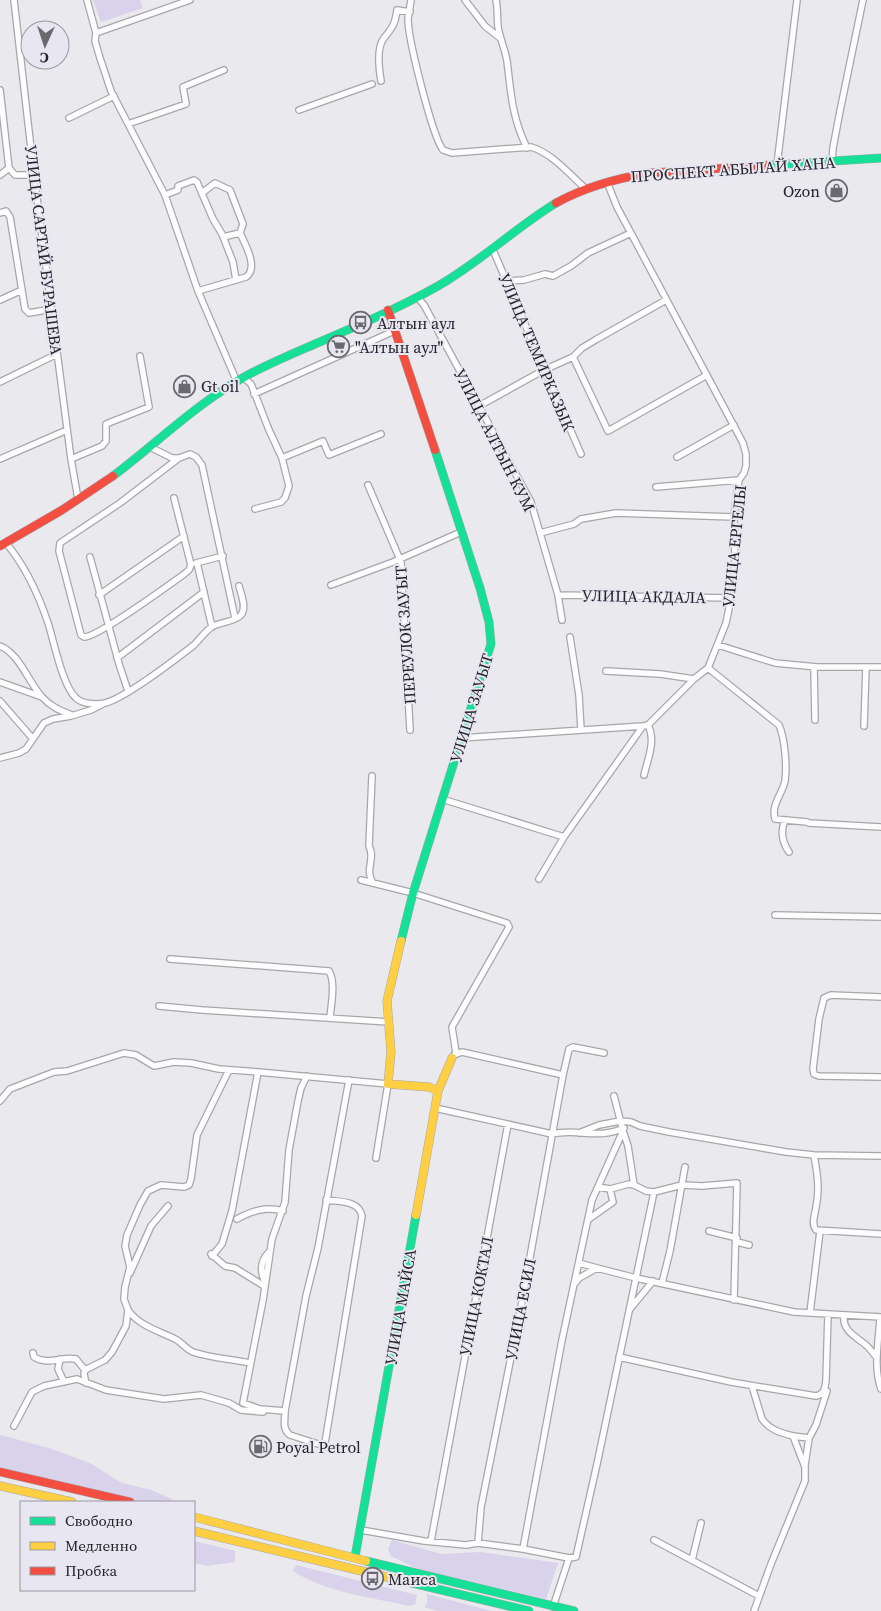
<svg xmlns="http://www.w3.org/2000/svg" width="881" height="1611" font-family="'Source Serif 4',serif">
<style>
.green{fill:#d8d2ea}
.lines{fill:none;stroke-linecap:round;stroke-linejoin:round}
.street-casing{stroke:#a7a6ab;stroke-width:8}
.fast-casing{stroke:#a7a6ab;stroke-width:9}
.slow-casing{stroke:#a7a6ab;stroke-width:9}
.jam-casing{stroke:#a7a6ab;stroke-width:9}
.street{stroke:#fcfcfc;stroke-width:5.5}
.fast{stroke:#16e098;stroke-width:8}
.slow{stroke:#ffcf43;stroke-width:8}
.jam{stroke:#f24e42;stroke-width:8}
.labels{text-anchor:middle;stroke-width:4;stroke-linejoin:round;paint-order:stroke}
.street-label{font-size:16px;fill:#252429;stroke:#e8e6f1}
.poi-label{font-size:16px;fill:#252429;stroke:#e8e6f1;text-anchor:start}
</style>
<rect width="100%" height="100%" fill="#e9e9ee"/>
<path class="green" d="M93,0h47l3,8 -42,14z
M0,1435l49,13 41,15 32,20 29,7 21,9v3h-31l-141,-32z
M392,1540l49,14 40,-2 77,11 -12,36 -128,-30 -27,-13 -3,-7z
M194,1541l41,10v11l-28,4 -13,-3z
M296,1565l121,30 -2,9 -6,2c-39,-9 -81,-13 -116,-35z
M427,1594l65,17h-54l-14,-4 3,-4z"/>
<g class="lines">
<defs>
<path id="street" d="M14,0l20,175 37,284 7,40
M87,0l9,33 -1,8 5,17 11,33 54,104 33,96 39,91
M411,0c-1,6 -2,13 -3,19 0,20 24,116 35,131l9,3 79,-6c21,6 39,28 55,42
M465,0l20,26 15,12
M496,0c2,9 1,18 2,27 2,12 7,22 9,34 4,32 5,57 20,87
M96,33l94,-33
M381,81c-2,-12 -5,-33 3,-43 9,-11 11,-14 13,-28l13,2
M0,90l9,78 -9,7
M299,110l73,-26
M69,118l45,-22
M128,124l58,-20 -3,-17 41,-17
M832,162l1,-14 7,-37 23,-111
M777,165l20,-165
M9,168l6,7h19
M165,195l13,-5v-4l16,-6 3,2 16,37 9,15 11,28 3,18
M0,213l6,-2 4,6 15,92 4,4 23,-4
M223,237l17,-4
M493,250l88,204
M506,281l18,-1 21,-6 8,2 18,-10 17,-13 43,-20
M198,291l48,-14c13,-9 -1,-33 -6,-44l3,-9 -13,-34 -15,-7 -13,10
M417,297l7,8 107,197 27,93 4,25
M0,300l22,-10
M328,338l9,19
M573,357l35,74 99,-56
M244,378l7,6 18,46 13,28 7,28 -4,12 -4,4 -26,7
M0,382l57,-28
M254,394l140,-63
M479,406l65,-36 29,-13 9,-9 15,-9 69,-39
M150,447l22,11h7
M677,457l57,-32
M282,458l41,-17 6,14 52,-21
M0,459l67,-29
M71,459l31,-13 4,-5v-17l43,-17 -9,-51
M368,485l33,77 9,168
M656,487l83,-7
M174,498l17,67 -2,5 -6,5c-16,11 -85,62 -99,62l-3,-2 -22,-84 1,-8 60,-40 59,-45 11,-4 6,3 6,8 33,153
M540,533l34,-9 7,-5 35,-6 118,4
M6,543c20,24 32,50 42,80 6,18 14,62 28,75 6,6 20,7 29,5 20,-5 71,-44 89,-58 6,-6 12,-15 19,-19 8,-4 22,-4 28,-11 6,-7 0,-21 -2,-29
M90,557l29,107 9,27
M196,563l27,-7
M197,563l15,64
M331,585l62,-23 68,-30
M99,595l85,-59
M558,595l173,3
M570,637l9,58 2,35
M718,645l57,18 42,4h64
M0,646c19,7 29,37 42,51 9,10 19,14 30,18
M117,658l87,-66
M814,667l1,53
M708,668l71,57c6,14 8,41 6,56 -3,14 -14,23 -10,38l32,3 2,1 72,4
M606,671l54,3 34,5
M0,682l42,15
M0,701l33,38
M864,726l2,-59
M461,738l182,-12
M0,758l19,-5 7,-4 18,-26 9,-4 18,-3 20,-6 12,-6
M644,775c4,-17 12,-34 4,-50
M372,776l-3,70c7,13 -5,23 4,37
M442,799l122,38
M785,820c-5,12 -3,22 4,32
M539,879l25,-42 79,-111 5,-1 46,-46 14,-11 18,-45 5,-25 4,-37 -1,-44 3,-25 2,-12 5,-7 2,-7v-12l-3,-11 -126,-236 -10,-25
M361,880l52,13 94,30 2,4 -57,100 4,26
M775,915l106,2
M170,959l159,12c7,12 2,33 1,47
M881,997l-50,-2 -7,3 -5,21 -6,50 1,5 5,2 62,1
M159,1006l43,4 187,12
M454,1055l8,-3 101,23 6,-26 4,-2 31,6
M0,1101l10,-12 44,-17 13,-1 57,-18 12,2 18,11 20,-4 17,1 28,6 39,3
M435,1108l117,26c26,-6 45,6 72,-6
M623,1131l5,15 6,39
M579,1133l20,-8 21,-4 11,1 9,4 29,6 117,20 28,3 67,1
M814,1155c3,17 6,34 2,52 -1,8 -5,16 0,23l65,4
M598,1187l12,2 19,-5 5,1 12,6 8,1 28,-7 20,1 35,-3 -3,117
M326,1200c13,2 33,0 36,16l-37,227 -4,2 -31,-10c-8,-6 -5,-14 -5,-24l21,-115 12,-48 31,-168
M237,1219c15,-8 29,-13 46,-8
M589,1219l24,-17 -3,-13
M709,1231l28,7
M737,1242l12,3
M211,1254l14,12 10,2 29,18
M212,1256l10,-12 10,-33 26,-139 130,12 -12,74
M579,1263l18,5
M130,1273l21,-47 17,-20
M264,1280c-4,-10 -3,-20 5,-28
M576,1282l3,-4 18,-10 39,10 158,34 87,5
M662,1283l8,-32 15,-84
M630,1309l23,-28
M128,1310c12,17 32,21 49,30 6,4 9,9 16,12 18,6 38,7 57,11
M810,1313l10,-82
M844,1316c-2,15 13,21 23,30 4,4 7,8 10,12
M880,1317c-1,23 -7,50 1,72
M33,1353l1,4c14,9 27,-1 42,2l9,11
M619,1357l112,25 85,14c9,-2 9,-8 10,-16l2,-66
M60,1359l-2,10 6,13
M86,1383l-2,-9 1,-4 20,-10 7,-8 14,-26 2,-16 -4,-11 1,-12 5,-20 -5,-21 2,-11 13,-30 8,-14 13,-6 23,2 5,-2 2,-6 6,-44 32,-65
M752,1386l10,33c8,11 19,14 31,17l12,31v14l-34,83 -17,47
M285,1411l-25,-2 -17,-6 20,-103 9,-61 13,-37 4,-52 9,-49 3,-13 6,-12
M14,1426l18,-34 12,-6 33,-7 29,11 58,9 37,-4 28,8 12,7 22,2
M793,1436l16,2
M805,1465l4,-27 7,-13 11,-34
M361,1530l63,11 42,4 12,-2 45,6 46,9 7,-1 21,-93 57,-272
M654,1540l105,56
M431,1541l77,-417
M478,1543l3,-36 40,-200 42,-232
M523,1549l39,-209 30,-140 31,-69 -9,-35
M692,1560l9,-37
M553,1607l16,-49"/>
<path id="fast" d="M770,165l111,-7
M113,476c44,-33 84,-73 133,-100 22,-12 46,-22 69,-32 42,-18 84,-36 123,-58 42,-24 77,-58 118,-83
M401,941l12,-48 78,-249 -2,-22 -9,-34 -45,-138
M355,1557l61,-342
M366,1561l208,50
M412,1583l117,28"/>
<path id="slow" d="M401,941l-14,60 4,51 -3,32 41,3 9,4
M416,1215l22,-124 14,-33
M0,1486l72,16
M194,1517l172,44
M194,1531l218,52"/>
<path id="jam" d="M556,203c29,-16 62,-25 94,-30l120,-8
M388,310l47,140
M0,546l62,-36 51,-34
M0,1472l130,30"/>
</defs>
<use href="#street" class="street-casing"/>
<use href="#fast" class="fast-casing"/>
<use href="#slow" class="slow-casing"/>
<use href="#jam" class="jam-casing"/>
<use href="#street" class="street"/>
<use href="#fast" class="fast"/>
<use href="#slow" class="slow"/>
<use href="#jam" class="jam"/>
</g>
<defs>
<symbol id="shop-ring" viewBox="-11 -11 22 22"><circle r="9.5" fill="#e8e6f1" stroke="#6a696e" stroke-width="1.5"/><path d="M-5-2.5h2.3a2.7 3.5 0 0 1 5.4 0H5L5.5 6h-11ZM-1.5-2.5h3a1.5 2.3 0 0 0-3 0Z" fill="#6a696e"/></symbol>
<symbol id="bus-ring" viewBox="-11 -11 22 22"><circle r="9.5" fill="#e8e6f1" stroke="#6a696e" stroke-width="1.5"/><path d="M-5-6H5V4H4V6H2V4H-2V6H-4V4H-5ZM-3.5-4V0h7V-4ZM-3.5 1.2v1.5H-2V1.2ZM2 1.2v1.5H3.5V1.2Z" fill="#6a696e"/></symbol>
<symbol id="supermarket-ring" viewBox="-11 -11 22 22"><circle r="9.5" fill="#e8e6f1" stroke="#6a696e" stroke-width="1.5"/><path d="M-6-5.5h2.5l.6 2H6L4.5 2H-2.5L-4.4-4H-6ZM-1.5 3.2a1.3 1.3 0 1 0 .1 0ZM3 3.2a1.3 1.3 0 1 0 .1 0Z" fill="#6a696e"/></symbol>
<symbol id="fuel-ring" viewBox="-11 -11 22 22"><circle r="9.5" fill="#e8e6f1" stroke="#6a696e" stroke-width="1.5"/><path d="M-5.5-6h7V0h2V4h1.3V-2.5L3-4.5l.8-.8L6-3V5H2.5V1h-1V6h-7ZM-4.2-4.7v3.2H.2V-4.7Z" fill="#6a696e"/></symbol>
</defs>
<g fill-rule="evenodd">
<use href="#shop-ring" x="824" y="178" width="25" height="25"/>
<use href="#bus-ring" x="348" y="310" width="25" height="25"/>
<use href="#supermarket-ring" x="326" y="334" width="25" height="25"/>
<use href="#shop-ring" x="172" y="374" width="25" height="25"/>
<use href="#fuel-ring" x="248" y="1434" width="25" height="25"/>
<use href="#bus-ring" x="360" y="1566" width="25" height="25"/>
</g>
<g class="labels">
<g class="street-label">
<text transform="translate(733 169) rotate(-4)" y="6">ПРОСПЕКТ АБЫЛАЙ ХАНА</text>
<text transform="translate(44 250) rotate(83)" y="6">УЛИЦА САРТАЙ БУРАШЕВА</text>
<text transform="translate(537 352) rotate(67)" y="6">УЛИЦА ТЕМИРКАЗЫК</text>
<text transform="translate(495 440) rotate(63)" y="6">УЛИЦА АЛТЫН КУМ</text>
<text transform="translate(734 546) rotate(-84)" y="6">УЛИЦА ЕРГЕЛЫ</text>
<text transform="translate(644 596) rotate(1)" y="6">УЛИЦА АКДАЛА</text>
<text transform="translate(405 635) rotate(-94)" y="6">ПЕРЕУЛОК ЗАУЫТ</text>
<text transform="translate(471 708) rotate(-73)" y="6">УЛИЦА ЗАУЫТ</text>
<text transform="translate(476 1296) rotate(-79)" y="6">УЛИЦА КОКТАЛ</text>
<text transform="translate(400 1307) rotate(-80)" y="6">УЛИЦА МАЙСА</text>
<text transform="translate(520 1309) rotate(-79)" y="6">УЛИЦА ЕСИЛ</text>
</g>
<g class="poi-label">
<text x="820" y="197" text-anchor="end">Ozon</text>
<text x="377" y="329">Алтын аул</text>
<text x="355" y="353">"Алтын аул"</text>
<text x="201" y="392">Gt oil</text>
<text x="276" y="1453">Poyal Petrol</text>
<text x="388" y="1585">Маиса</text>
</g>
</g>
<rect x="20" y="1501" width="175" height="90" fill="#e8e6f1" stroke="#9a98a1"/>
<rect x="30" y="1517" width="25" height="8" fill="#16e098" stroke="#9a98a1"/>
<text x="65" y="1526" font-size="15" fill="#252429">Свободно</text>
<rect x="30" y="1542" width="25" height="8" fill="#ffcf43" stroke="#9a98a1"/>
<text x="65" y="1551" font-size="15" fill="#252429">Медленно</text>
<rect x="30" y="1567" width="25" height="8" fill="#f24e42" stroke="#9a98a1"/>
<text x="65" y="1576" font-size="15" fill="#252429">Пробка</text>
<g transform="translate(45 45) rotate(183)"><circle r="24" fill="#e8e6f1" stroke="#9a98a1"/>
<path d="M0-4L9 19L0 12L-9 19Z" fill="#6a696e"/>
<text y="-8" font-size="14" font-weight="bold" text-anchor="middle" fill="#252429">С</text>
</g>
</svg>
